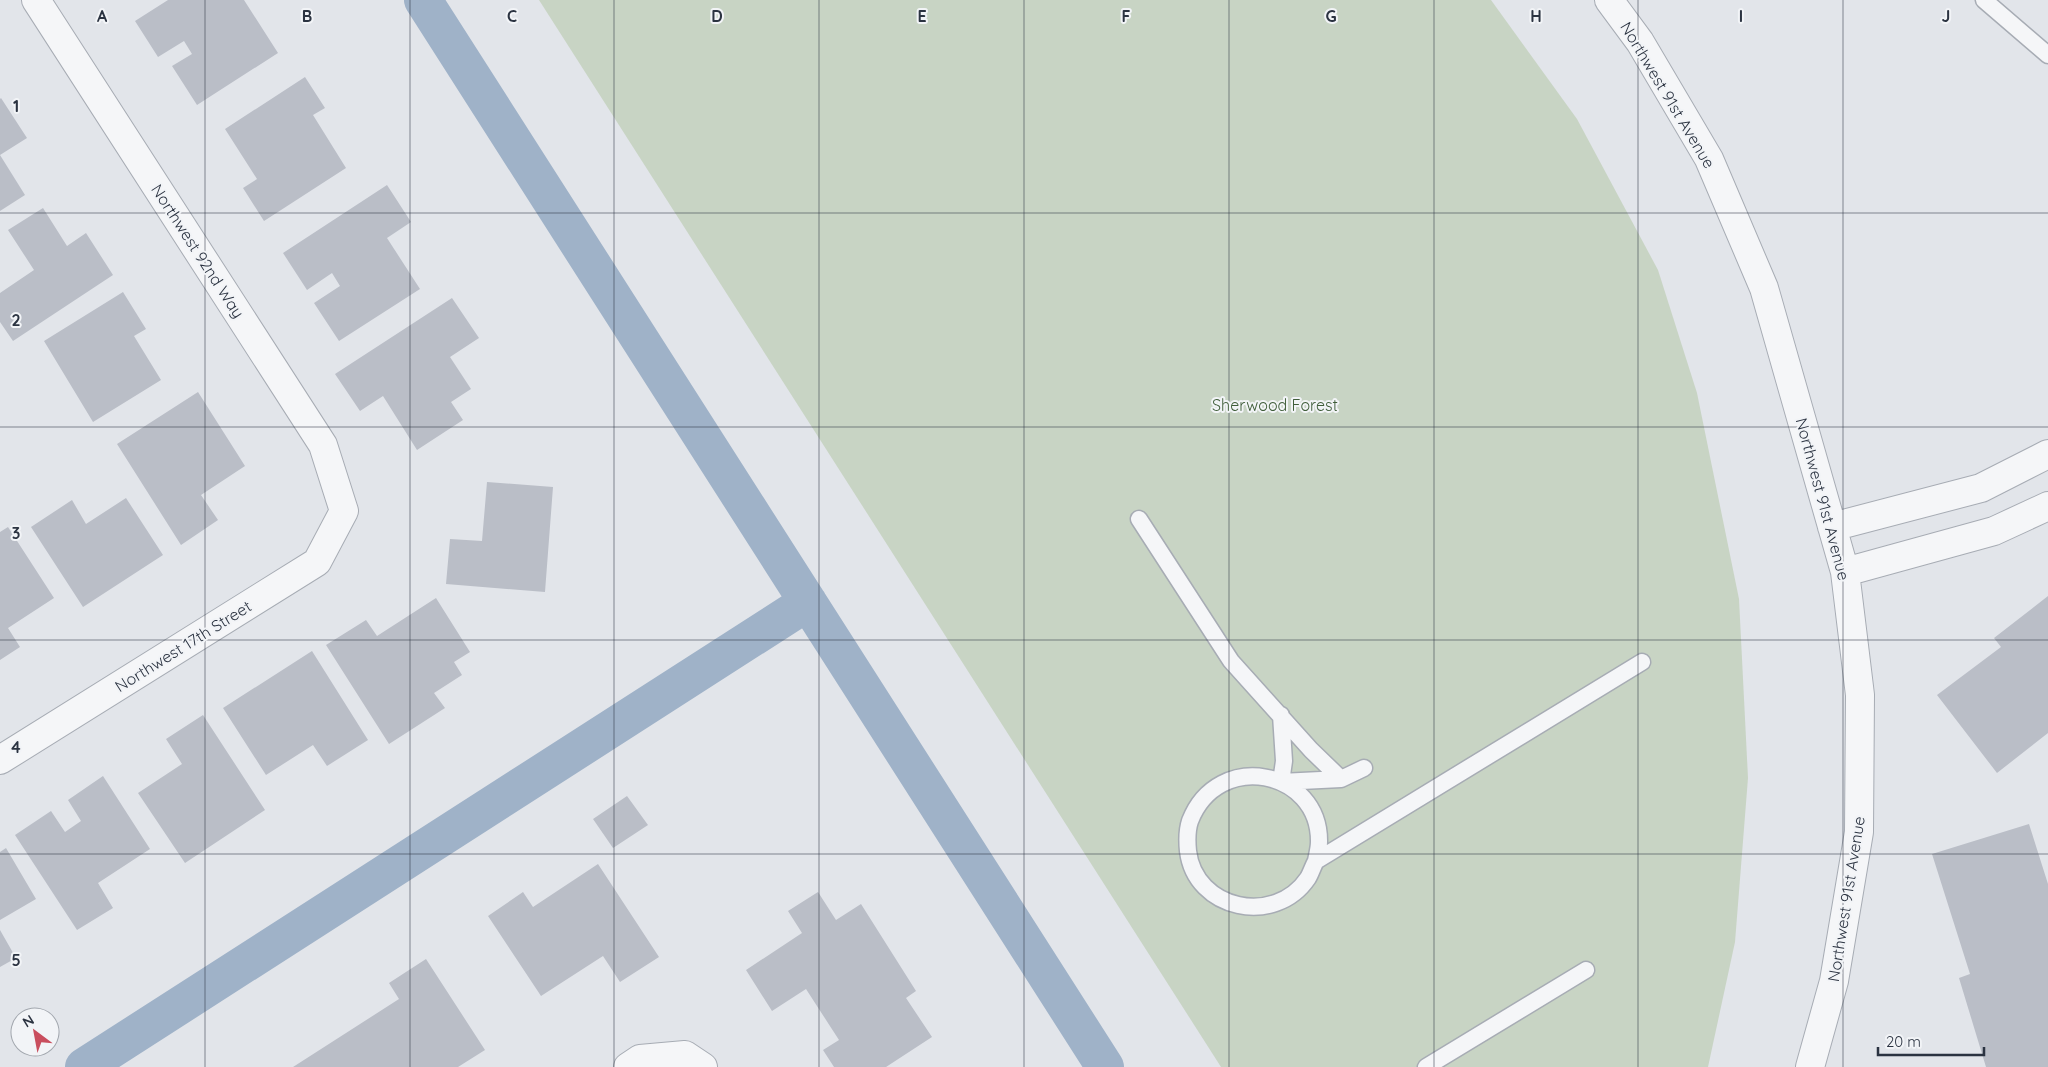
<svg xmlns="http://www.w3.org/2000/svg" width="2048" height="1067" font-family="Quicksand,sans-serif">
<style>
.green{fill:#c8d4c4}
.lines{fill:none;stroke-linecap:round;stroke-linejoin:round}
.canal{stroke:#9fb2c8;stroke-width:38}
.building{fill:#babec7}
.lane-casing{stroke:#a7acb4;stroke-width:19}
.street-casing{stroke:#a7acb4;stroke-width:30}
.lane{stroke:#f5f6f8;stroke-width:16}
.street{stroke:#f5f6f8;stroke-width:28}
.grid{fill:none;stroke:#2b3341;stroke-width:1;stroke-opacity:0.55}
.labels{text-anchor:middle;stroke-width:4;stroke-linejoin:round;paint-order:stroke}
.street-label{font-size:16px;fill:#2b3341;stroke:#f2f4f7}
.park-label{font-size:16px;fill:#3f5d39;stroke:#f2f4f7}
.grid-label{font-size:16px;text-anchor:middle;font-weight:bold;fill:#2b3341;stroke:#f2f4f7;stroke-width:4;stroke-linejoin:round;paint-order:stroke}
</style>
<rect width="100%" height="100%" fill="#e2e5ea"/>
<path class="green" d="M539,0h952l86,119 81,151 39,123 42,206 9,179 -13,164 -27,125h-487z"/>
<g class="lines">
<path class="canal" d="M423,0l682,1067
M84,1067l724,-465"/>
</g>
<path class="building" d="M168,0h76l34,53 -81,52 -25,-39 20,-12 -8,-13 -26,16 -23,-36z
M305,77l20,31 -12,7 33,53 -82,53 -21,-33 14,-9 -32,-50z
M1,98l26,40 -27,17v-56z
M0,155l25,40 -25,16z
M387,185l24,37 -24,16 33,51 -81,52 -25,-38 26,-17 -8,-13 -25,17 -24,-37z
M43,208l24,38 19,-13 27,42 -100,66 -13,-19v-29l34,-23 -26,-40z
M123,292l23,37 -12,7 27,44 -68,42 -49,-81z
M452,298l27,40 -29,19 21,32 -20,13 12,18 -46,30 -34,-54 -23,15 -25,-37z
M198,392l47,74 -44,29 17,25 -37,25 -64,-101z
M487,482l66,5 -8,105 -99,-8 4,-45 32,2z
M126,498l37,57 -80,52 -52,-80 41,-27 14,24z
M8,527l46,71 -46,30 12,19 -20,13v-128z
M2048,596v137l-51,40 -60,-78 64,-48 -7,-9z
M436,598l34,54 -16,10 8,13 -28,18 11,15 -56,36 -63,-99 40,-25 11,16z
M312,651l56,89 -41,26 -14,-21 -47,30 -43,-67z
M203,715l62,95 -80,53 -47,-70 44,-29 -16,-25z
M103,776l47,73 -52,34 15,25 -36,22 -62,-95 36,-24 14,21 16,-11 -13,-21z
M627,796l21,29 -35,23 -20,-29z
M2029,824l19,60v183h-62l-27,-89 11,-4 -38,-120z
M6,848l30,51 -36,21v-68z
M598,864l61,93 -39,25 -17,-26 -62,40 -53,-80 35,-24 10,15z
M818,892l18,28 25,-16 55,87 -10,7 26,39 -46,30h-52l-11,-17 16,-10 -33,-51 -34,22 -26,-41 56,-37 -14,-22z
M0,930l16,28 -16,9z
M426,959l59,91 -27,17h-165l106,-68 -10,-16z"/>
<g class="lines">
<defs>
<path id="lane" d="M1984,0l64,55
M1139,519l92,142 80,89 30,29
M1281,715l3,46 -3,21 60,-3 23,-11
M1316,861c1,-6 3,-13 3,-19 1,-72 -101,-93 -129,-21 -3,9 -3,20 -2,30 7,59 87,76 120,27 3,-5 5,-12 8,-17l326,-199
M1426,1067l160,-97"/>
<path id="street" d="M1609,0l31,42 69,117 55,129 81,284 15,123 -1,137 -25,149 -24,86
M1832,527l149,-39 67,-34
M1845,572l149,-41 54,-25
M0,760l317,-198 27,-51 -21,-66 -287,-445
M628,1067l12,-8 45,-4 18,12"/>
</defs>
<use href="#lane" class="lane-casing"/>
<use href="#street" class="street-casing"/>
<use href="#lane" class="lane"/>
<use href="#street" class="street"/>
</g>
<path class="grid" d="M205,0v1067M410,0v1067M614,0v1067M819,0v1067M1024,0v1067M1229,0v1067M1434,0v1067M1638,0v1067M1843,0v1067M0,213h2048M0,427h2048M0,640h2048M0,854h2048"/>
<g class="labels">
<g class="street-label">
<text transform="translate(1668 95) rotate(59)" y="6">Northwest 91st Avenue</text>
<text transform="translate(198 251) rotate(57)" y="6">Northwest 92nd Way</text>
<text transform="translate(1823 499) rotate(75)" y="6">Northwest 91st Avenue</text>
<text transform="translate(183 646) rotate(-32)" y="6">Northwest 17th Street</text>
<text transform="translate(1846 899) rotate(-81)" y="6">Northwest 91st Avenue</text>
</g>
<g class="park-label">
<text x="1275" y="411">Sherwood Forest</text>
</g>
</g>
<g class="grid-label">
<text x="102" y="22">A</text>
<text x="307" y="22">B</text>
<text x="512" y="22">C</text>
<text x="717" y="22">D</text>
<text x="922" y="22">E</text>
<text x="1126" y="22">F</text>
<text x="1331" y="22">G</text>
<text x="1536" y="22">H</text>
<text x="1741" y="22">I</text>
<text x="1946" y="22">J</text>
<text x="16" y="112">1</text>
<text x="16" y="326">2</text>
<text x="16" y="539">3</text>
<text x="16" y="753">4</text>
<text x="16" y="966">5</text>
</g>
<g transform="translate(35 1032) rotate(328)"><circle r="24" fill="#f2f4f7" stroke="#a2a7ae"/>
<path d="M0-4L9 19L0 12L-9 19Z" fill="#c94e5e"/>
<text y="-8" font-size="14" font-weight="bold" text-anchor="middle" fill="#2b3341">N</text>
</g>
<path d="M1878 1047v8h106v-8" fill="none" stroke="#2b3341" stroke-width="2.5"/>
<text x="1886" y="1047" font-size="15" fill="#2b3341" stroke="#f2f4f7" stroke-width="4" paint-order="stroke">20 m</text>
</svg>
